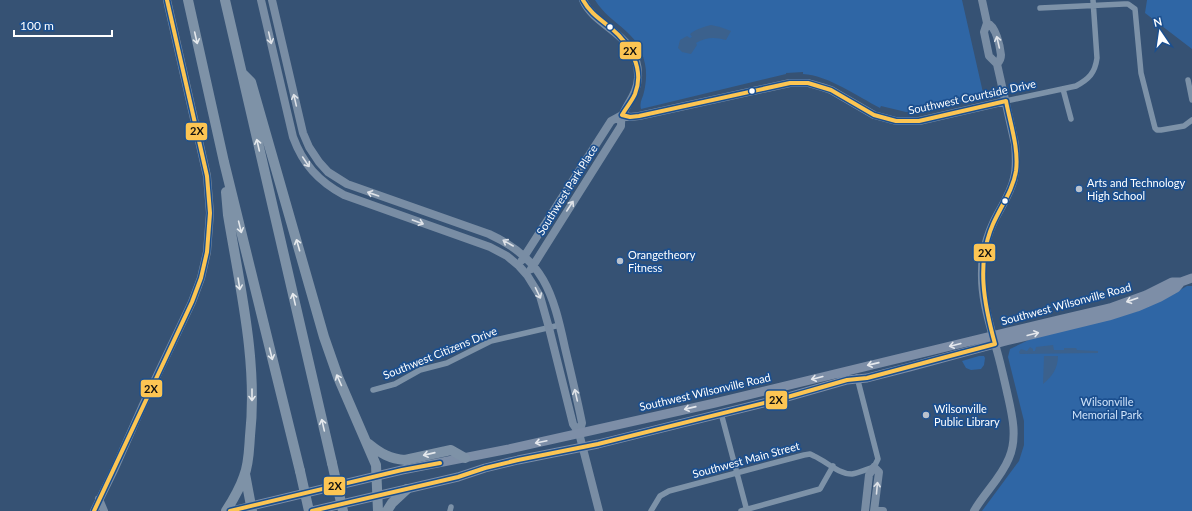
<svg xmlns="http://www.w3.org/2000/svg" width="1192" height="511" font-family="Lato,sans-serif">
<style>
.green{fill:#2f66a5}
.water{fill:#3b618d}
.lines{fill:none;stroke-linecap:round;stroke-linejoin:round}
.street{stroke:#7d92a8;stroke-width:5.5}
.secondary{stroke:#798da4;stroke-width:8}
.primary{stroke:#7d8ea7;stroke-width:9}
.highway{stroke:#7e92a7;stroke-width:10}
.highway-bridge{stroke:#7e92a7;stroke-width:10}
.bus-1-casing{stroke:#1b4f8f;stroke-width:7}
.bus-1{stroke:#fcc553;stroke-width:4}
.oneway{stroke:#e5e9ed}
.oneway2{stroke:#dee2e8}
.oneway3{stroke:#e5e8ed}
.bus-dot{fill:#fff;stroke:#1b4f8f;stroke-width:1.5}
.poi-dot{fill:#b9c2ce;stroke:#1b4f8f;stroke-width:1.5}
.labels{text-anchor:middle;stroke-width:3.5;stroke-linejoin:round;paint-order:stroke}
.street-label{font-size:11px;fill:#fff;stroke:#1b4f8f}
.poi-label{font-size:11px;fill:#fff;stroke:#1b4f8f;text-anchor:start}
.park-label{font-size:11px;fill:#cfe3fa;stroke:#1b4f8f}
.line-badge{stroke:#1b4f8f;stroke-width:1.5}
.pale-badge-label{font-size:11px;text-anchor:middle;font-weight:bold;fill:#111}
</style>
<rect width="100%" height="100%" fill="#365274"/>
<path class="green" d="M595,0h367l22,97 -50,11 -1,-1 -27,5 -25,-6 -1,2c-21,-11 -53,-33 -77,-34v-2l-17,1v1l-145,35c-2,-7 2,-11 3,-17 2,-9 3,-19 1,-28 -6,-34 -34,-38 -50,-64z
M1147,0h45v49l-47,-36z
M1187,286h5v225h-210l37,-50 5,-16v-24l-16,-64 2,-8 25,-12 133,-40z
M979,356h5l1,2 -1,7 -3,4 -10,1 -5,-2 -4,-7z"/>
<path class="water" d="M711,25l9,2 11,4 -5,9c-11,-3 -20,-3 -30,3l1,2 -6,9 -9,-2 -4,-4 2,-8 7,-4 3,2 2,-1 -2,-3c6,-5 13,-7 21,-9z
M1053,345l1,5h10v-2h12l1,2 21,1v2l-78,1 -1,-2 2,-3 6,2 3,-4 3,2v2h2l1,-4z
M1044,356h14c0,12 -6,21 -15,28z"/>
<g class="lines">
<path class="street" d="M1040,8l84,-4h4l7,5 6,64 14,55 2,2h4l23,-4 8,-6
M1188,80l4,20
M1063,89l8,30
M1006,101l70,-15c13,-7 19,-13 21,-28l-4,-58
M373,390l22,-6 25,-14 27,-7 44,-22 69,-16
M721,413l26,98
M450,511l1,-4
M651,511l9,-15 9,-5 135,-36 6,-1 4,2c12,5 24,18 38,18 7,-1 15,-5 22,-7l4,-8 -21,-82
M741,511l79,-22 13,-23"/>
<path class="secondary" d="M261,0l32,137c10,27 25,44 51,58l146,52 17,9 12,10 8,9 13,21 9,32 24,96 6,9 20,78
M272,0l31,133 6,14 10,15 9,10 19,12 142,50c55,25 64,59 76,114 6,25 12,50 17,75l-3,10
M987,23c9,3 13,23 14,32 0,4 -2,7 -4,9
M622,115l8,2 9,-1 151,-33h18l14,4 9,3 43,25 22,6h23l87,-20
M522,260l89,-139 11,-6
M531,269l90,-143c0,-4 0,-8 2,-12 6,-13 14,-21 15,-36 2,-45 -42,-48 -55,-78
M99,499l5,12
M94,511l21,-43 27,-61 50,-105 9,-24 6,-26 3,-39 -3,-37 -40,-176
M230,511l21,-5
M865,511l4,-36 5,-8 5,5 -5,39h9
M974,511c11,-19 27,-33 35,-53 9,-21 3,-44 -2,-66 -3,-13 -6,-27 -10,-41 -7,-26 -16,-52 -15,-80 0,-16 5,-35 12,-50 7,-14 17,-28 20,-43 3,-11 2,-22 1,-34l-18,-80 -8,-8 -5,-24 3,-9 -5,-23"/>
<path class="primary" d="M251,506l151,-36 107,-21 206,-46 347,-84 48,-11 36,-13 26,-13h9l11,-4
M312,511l146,-34 27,-9 33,-8 80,-16 186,-46 63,-18 20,-2 43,-11 96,-26 103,-25 28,-9 23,-10 16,-9 5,-6"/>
<path class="highway" d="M188,0l36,162 76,309
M225,0l107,463
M242,73l9,9 73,255 14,40 38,88 2,46
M369,444c11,9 21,15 36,16l46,-10 14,8
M245,474l7,37
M226,511c7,-11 14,-23 18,-35 5,-12 5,-27 6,-40 8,-74 -10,-148 -22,-221l-2,-23
M387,511l5,-8 15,-14"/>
<path class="highway-bridge" d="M332,463l11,48
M300,471l9,40"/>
<defs>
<path id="bus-1" d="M583,0c7,13 17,19 28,28 19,16 34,41 24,66 -3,7 -9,14 -13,21
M622,115l8,2 9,-1 151,-33h18l23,7 43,25 22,6h23l87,-20
M94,511l98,-209 9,-24 6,-26 3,-39 -3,-37 -40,-176
M230,511l172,-41 38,-7
M312,511l146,-34 27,-9 33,-8 80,-16 186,-46 63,-18 20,-2 128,-34c-11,-40 -19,-81 -2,-120 8,-18 20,-34 23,-53 3,-23 -6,-48 -10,-70"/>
</defs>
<use href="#bus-1" class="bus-1-casing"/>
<use href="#bus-1" class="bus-1"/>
</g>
<defs><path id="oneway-shaft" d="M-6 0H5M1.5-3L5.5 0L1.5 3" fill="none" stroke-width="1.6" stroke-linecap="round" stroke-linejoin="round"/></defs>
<g class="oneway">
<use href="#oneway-shaft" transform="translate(196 38) rotate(77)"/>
<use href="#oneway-shaft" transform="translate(258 145) rotate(-103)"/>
<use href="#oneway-shaft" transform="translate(240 227) rotate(76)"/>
<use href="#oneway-shaft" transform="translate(298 245) rotate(-106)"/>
<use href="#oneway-shaft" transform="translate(239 284) rotate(81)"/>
<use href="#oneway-shaft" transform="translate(294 299) rotate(-103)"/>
<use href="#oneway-shaft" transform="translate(271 354) rotate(76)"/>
<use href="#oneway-shaft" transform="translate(339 380) rotate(-114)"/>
<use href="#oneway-shaft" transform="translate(252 395) rotate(90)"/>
<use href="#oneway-shaft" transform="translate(323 425) rotate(-103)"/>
<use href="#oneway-shaft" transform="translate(429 454) rotate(167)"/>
</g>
<g class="oneway2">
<use href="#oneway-shaft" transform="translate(270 38) rotate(77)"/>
<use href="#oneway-shaft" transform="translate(998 42) rotate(-103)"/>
<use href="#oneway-shaft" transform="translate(295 100) rotate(-103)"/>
<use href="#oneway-shaft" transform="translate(306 162) rotate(56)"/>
<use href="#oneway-shaft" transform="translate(373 194) rotate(-161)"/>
<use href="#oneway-shaft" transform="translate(570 206) rotate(-57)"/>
<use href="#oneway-shaft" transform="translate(418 222) rotate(20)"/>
<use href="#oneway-shaft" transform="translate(508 243) rotate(-150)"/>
<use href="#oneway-shaft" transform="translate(538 293) rotate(64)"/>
<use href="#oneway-shaft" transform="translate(576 395) rotate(-103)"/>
<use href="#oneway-shaft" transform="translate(877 488) rotate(-85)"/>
</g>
<g class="oneway3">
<use href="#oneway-shaft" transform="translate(1132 300) rotate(161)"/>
<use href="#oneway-shaft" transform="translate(1033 334) rotate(-14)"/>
<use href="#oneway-shaft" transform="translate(955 345) rotate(166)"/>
<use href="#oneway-shaft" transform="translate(873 364) rotate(167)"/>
<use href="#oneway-shaft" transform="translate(817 378) rotate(166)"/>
<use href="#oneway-shaft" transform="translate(690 408) rotate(167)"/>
<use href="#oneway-shaft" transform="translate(541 442) rotate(168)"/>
</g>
<g class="bus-dot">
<circle cx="610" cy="27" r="3.5"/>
<circle cx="752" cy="91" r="3.5"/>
<circle cx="1005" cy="201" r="3.5"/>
</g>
<g class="poi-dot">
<circle cx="1079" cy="189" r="4"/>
<circle cx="620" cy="261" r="4"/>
<circle cx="926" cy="415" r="4"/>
</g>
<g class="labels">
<g class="street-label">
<text transform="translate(972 97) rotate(-12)" y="4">Southwest Courtside Drive</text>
<text transform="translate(567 190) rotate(-58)" y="4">Southwest Park Place</text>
<text transform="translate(1066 304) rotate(-15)" y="4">Southwest Wilsonville Road</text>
<text transform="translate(440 353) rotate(-22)" y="4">Southwest Citizens Drive</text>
<text transform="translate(705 392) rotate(-13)" y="4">Southwest Wilsonville Road</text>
<text transform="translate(746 460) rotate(-15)" y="4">Southwest Main Street</text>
</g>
<g class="poi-label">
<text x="1087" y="187">Arts and Technology<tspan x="1087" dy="13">High School</tspan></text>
<text x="628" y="259">Orangetheory<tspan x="628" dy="13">Fitness</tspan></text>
<text x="934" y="413">Wilsonville<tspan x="934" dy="13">Public Library</tspan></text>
</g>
<g class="park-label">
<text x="1107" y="406">Wilsonville<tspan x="1107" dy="13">Memorial Park</tspan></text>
</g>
</g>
<g class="line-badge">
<rect x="619" y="41" width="23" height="19" rx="4" fill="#fcc553"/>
<rect x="185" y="122" width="23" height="19" rx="4" fill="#fcc553"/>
<rect x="973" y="243" width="23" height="19" rx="4" fill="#fcc553"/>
<rect x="140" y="379" width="23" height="19" rx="4" fill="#fcc553"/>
<rect x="765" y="390" width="23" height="20" rx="4" fill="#fcc553"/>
<rect x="323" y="476" width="23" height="20" rx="4" fill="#fcc553"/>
</g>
<g class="pale-badge-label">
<text x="630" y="55">2X</text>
<text x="197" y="135">2X</text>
<text x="985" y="257">2X</text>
<text x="151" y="393">2X</text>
<text x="776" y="404">2X</text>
<text x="335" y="490">2X</text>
</g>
<g transform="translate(1160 32) rotate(347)" stroke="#1b4f8f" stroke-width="3" paint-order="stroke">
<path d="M0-3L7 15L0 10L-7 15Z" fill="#ffffff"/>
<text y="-6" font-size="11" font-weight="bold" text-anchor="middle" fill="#ffffff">N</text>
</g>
<path d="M14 30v6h98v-6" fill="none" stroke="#ffffff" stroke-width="2"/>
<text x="20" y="30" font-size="12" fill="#ffffff" stroke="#1b4f8f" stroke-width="3" paint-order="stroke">100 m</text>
</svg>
